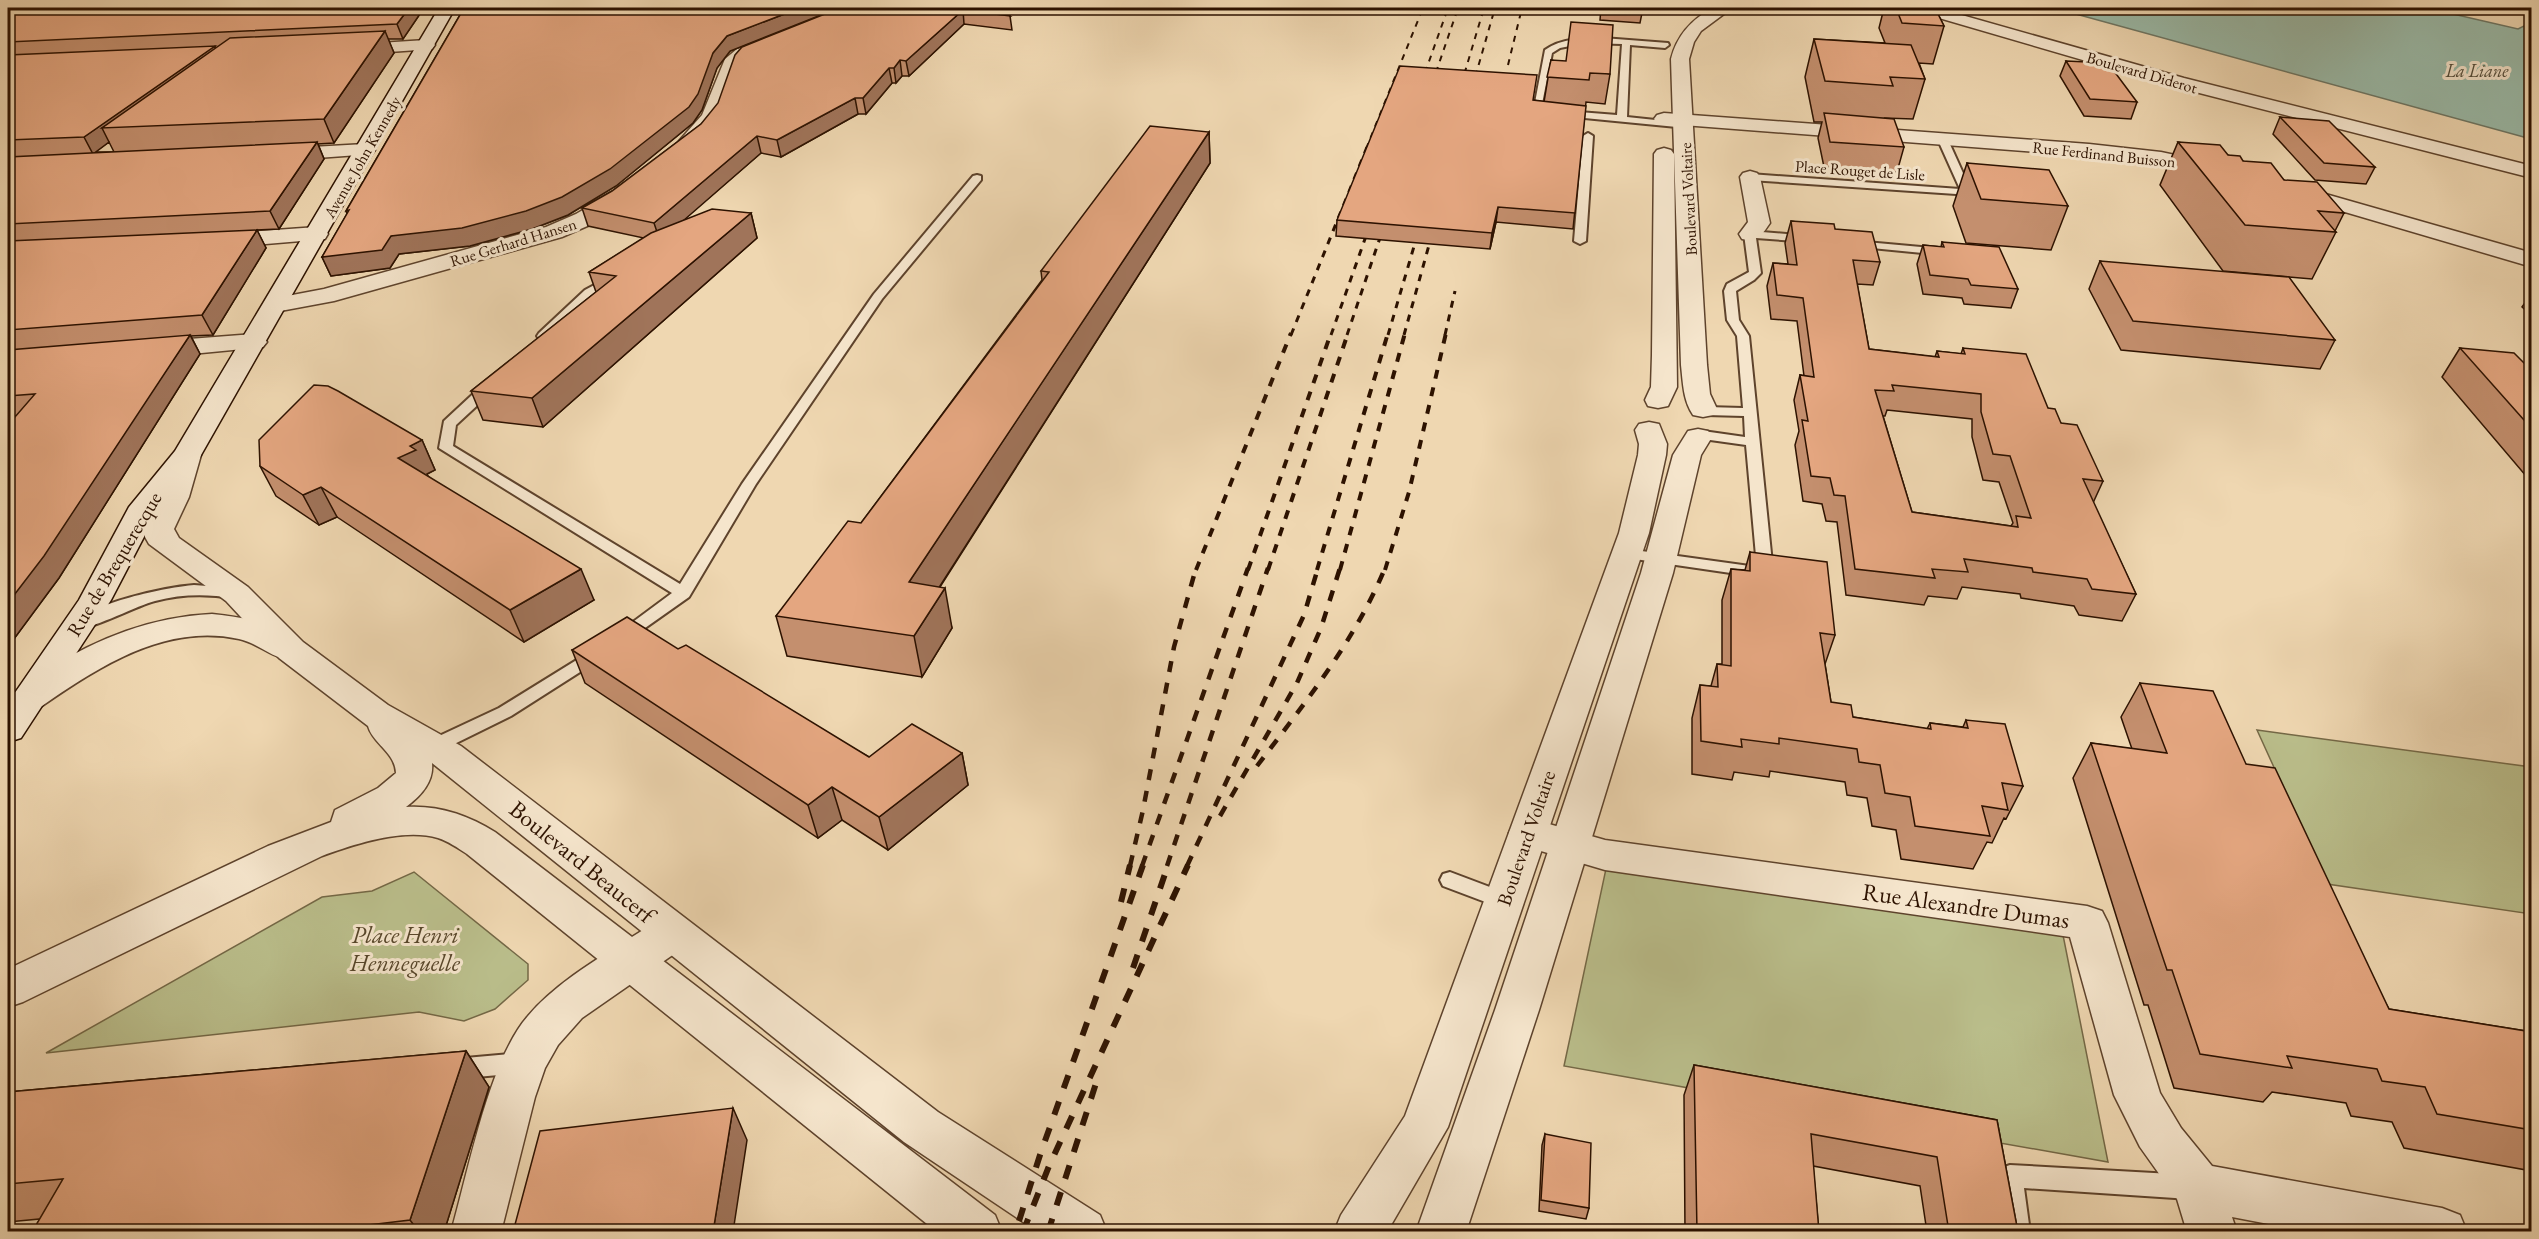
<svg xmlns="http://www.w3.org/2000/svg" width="2539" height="1239" font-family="'EB Garamond',serif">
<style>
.green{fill:#babe8b;stroke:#746846;stroke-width:1.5}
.water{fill:#9abaa8;stroke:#6e7765;stroke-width:1.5}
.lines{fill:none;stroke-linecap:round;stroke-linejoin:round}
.service-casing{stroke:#5e432c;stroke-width:4}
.minor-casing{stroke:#5e432c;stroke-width:3}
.tertiary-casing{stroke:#5e432c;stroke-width:3}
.secondary-casing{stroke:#2d1200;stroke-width:3}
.service{fill:#f5e5cc;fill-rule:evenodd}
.minor{fill:#f5e5cc;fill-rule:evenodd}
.tertiary{fill:#f5e5cc;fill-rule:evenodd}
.secondary{fill:#f5e5cc;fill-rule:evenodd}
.rail-far4{stroke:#2d1200;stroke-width:2;stroke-dasharray:6 6;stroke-linecap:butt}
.rail-far3{stroke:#2d1200;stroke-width:3;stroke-dasharray:7 7;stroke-linecap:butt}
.rail-far2{stroke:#2d1200;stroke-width:4;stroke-dasharray:9 9;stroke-linecap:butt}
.rail-far1{stroke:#2d1200;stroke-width:4.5;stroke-dasharray:11 11;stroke-linecap:butt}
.rail{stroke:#2d1200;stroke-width:6;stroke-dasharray:14 14;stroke-linecap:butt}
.wall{fill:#c48f6e;stroke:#2d1200;stroke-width:1.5;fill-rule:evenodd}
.shaded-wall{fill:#a0745a;stroke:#2d1200;stroke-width:1.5}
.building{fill:#e4a680;stroke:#2d1200;stroke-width:1.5;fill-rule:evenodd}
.labels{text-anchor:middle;stroke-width:6;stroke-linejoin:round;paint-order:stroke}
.far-street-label{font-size:16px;fill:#2d1200;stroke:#f5e5cc}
.far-water-label{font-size:18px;font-style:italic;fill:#534d3b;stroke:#f5e5cc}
.street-label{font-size:20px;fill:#2d1200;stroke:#f5e5cc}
.near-street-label{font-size:24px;fill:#2d1200;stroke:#f5e5cc}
.near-park-label{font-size:24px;font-style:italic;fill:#57462a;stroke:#f5e5cc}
</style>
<rect width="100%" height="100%" fill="#efd7b1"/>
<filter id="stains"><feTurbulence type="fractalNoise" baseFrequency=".00333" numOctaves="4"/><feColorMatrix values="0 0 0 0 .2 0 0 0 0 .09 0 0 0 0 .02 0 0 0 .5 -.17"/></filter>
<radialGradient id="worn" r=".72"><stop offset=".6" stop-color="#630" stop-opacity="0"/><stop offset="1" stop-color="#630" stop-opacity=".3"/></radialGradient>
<path class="green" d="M2257,730l274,37v147l-204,-30z
M1607,864l456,71 45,227 -544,-96z
M414,872l114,92v16l-33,29 -31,12 -45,-9 -373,41 276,-156 50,-6z"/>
<path class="water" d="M2054,8h373l91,21 8,-4 5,1v113z"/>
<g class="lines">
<defs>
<path id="service" d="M1603,38l65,5 1,2 -4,3 -35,-3 -3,72 57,6 3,1v4l-154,-15 12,-63c17,-12 38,-12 58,-12zM1585,43l37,1 -5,71 -76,-6 11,-56 8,-5z
M1588,133l5,3 -7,105 -6,3 -6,-3 9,-105z
M1943,137l5,3 24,53 -1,2 -221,-15 -5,-3 5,-3 210,15 -22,-49z
M977,175l4,1v4l-99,119 -126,185 -67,113 -61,43h-12l-2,-4 58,-43 -233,-145 5,-27 42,-39h10l2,3 -2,3 -40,37 -3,21 227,138 62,-100 132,-190 99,-118z
M1750,231l59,5 6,3 -6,3 -53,-4 5,35 -7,7 -18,11 3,29 10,16 24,237 -8,5 -144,-21 -2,-3 8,-5 130,18 -11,-122 -43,-6 -7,-4 7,-4 42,6 -1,-21 -38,-1 -7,-4 7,-4 37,1 -6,-72 -10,-16 -3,-29 3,-7 22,-12 -5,-38z
M1855,241l88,8 6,3 -6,3 -92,-9 -2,-2z
M613,275l4,2v4l-24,15 -46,43h-8l-2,-3 2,-3 46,-43z
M194,585l39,3 8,5 -8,5c-26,-4 -52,-4 -78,3 -17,4 -66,30 -78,27l-2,-4c14,-21 93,-37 119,-39z
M596,648l6,2 2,4 -2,4 -91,58 -77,38 -6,2 -6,-2 -3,-5 3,-5 77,-36z
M1450,872l61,23 3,6 -3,6 -7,2 -61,-23 -3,-6 3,-6z
M521,1053l8,3 3,7 -3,7 -8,3 -67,6 -8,-3 -3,-7 3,-7 8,-3z
M2010,1165l180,10 9,4 3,8 -3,8 -9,4 -166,-11 6,44h-25l-7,-56 3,-8z"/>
<path id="minor" d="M772,37l6,1 2,4 -2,4 -29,11 -10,8 -18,52 -25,28h-14l-3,-4 23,-26 23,-56 12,-10z
M426,40l6,1 3,4 -3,4 -85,6 -6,-1 -3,-4 3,-4 6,-1z
M1664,113l425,31 72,8 61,13 3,4 -3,4 -7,2 -54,-11 -72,-8 -432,-33 -3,-4 3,-4z
M365,144l7,2 3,4 -3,4 -96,7 -7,-2 -3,-4 3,-4 7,-2z
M1750,171l7,2 3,4 10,46c-8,12 -13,19 -28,16l-3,-5 9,-12 -8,-45 3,-4z
M2294,185l238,68v14l-245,-72 -4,-4 4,-4z
M624,188l7,2 4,4 -4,4 -39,26 -30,13 -228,64 -59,11 -9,-2 -3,-5 3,-5 58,-11 222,-62 30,-13 41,-24z
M317,227l8,2 3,5 -3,5 -108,9 -8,-2 -3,-5 3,-5 8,-2z
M254,334l9,3 4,5 -4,5 -113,11 -9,-3 -4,-5 4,-5 9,-3z
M212,614c28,3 80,10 96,36l-5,8c-27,7 -40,-14 -64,-19 -73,-16 -139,27 -197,67l-12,3 -12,-3 -6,-9c8,-13 23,-20 36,-28 51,-31 103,-52 164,-55z
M1528,818l77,22 482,66 15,5 6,12 52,170 21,35 31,38 230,42 18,7 7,17h-156l-79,-15 5,15h-50l-10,-33 -37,-52 -26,-52 -44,-158 -465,-67 -91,-27 -5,-10 5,-10z
M672,916l15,5 6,12 -6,12 -105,73 -24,27 -13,23 -10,29 -34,135h-50c17,-59 38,-172 77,-216 33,-39 87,-67 129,-95z"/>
<path id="tertiary" d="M1713,8h19l-31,23 -7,11 -5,17 18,306 3,29 7,15 -4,6 -10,2 -10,-2c-10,-15 -10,-32 -12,-50l-10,-306c6,-24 21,-40 42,-51z
M1913,8h24l247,70 348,88v12l-360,-92 -257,-75z
M1664,148l7,2 3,4 3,233 -9,19 -10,2 -10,-2 -3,-6 6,-13 1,-32 2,-201 3,-4z
M1649,422l10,2 8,20 -1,11 -17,78 -201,594 -61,105h-53l7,-17 64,-99 214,-583 19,-78 1,-11 -4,-14 4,-6z
M1698,429l10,2 4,6 -11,18 -28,118 -134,437 -73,222h-50l79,-222 146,-437 32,-118 15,-24z
M187,446l10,3 4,6 -12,42 -15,32 5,9 69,49 55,55 85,63 73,41 477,366 162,103 7,17h-69l-134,-90 -472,-379c2,19 -11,33 -26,44 32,-2 62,8 89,25l500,383 7,17h-65l-470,-378c-9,-6 -19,-13 -29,-16 -35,-10 -83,6 -116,18l-299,146 -15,5v-38l260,-123 63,-24 4,-12 43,-22 18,-15c-1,-21 -23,-29 -28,-47l-89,-68 -53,-57 -77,-57 -4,-7 -1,-8 15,-32 14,-42 4,-6z"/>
<path id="secondary" d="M439,8h16l-254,447 -43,55 -47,90 -90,138 -13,4v-39l71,-103 50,-93 46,-56z"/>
</defs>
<use href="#service" class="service-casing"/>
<use href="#minor" class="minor-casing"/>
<use href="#tertiary" class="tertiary-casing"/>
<use href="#secondary" class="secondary-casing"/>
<use href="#service" class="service"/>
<use href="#minor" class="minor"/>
<use href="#tertiary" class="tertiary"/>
<use href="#secondary" class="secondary"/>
<path class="rail-far4" d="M1508,65l14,-57
M1421,84l27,-76
M1432,84l26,-76
M1461,85l23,-77
M1472,88l23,-80
M1366,149l57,-141"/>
<path class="rail-far3" d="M1291,335l76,-188
M1331,335l40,-113
M1347,335l38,-112
M1388,335l32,-109
M1404,335l30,-108
M1445,335l10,-44"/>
<path class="rail-far2" d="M1196,570l95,-237
M1248,570l83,-237
M1268,570l80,-237
M1317,570l71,-237
M1340,570l65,-237
M1385,570l24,-78 37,-159"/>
<path class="rail-far1" d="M1257,766c47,-62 98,-125 128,-198
M1220,816l77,-133 24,-55 19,-60
M1130,866l13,-56 31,-163 22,-79
M1142,866l106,-298
M1167,866l101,-298
M1187,866l117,-251 14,-47"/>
<path class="rail" d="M1121,902l9,-37
M1133,968l35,-103
M1019,1221l21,-66 103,-290
M1023,1232l26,-66 139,-301
M1048,1232l51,-158"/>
</g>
<path class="wall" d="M8,8h416l-21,31h-15l6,14 -60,90 -16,1 6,15 -45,70 -22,1 9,18 -53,87 -22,1 9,18 -141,224 -51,69v-222l7,-9 -7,1zM109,142l5,10h-19z
M464,8h536l10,8 2,14 -48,-6 -55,52h-7l-6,7h-4l-26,31h-8l-77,43 -20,-4 -78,67 68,-7 6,25 -214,189 -60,-7 -12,-29 125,-99 -7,-20 55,-34 -56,-12 -6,-18 30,-17 89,-67 126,-111 -97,38 -13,17 -15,42 -9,13 -77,63 -48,29 -36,14 -62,17 -71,8 -9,14 -59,8 -9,-19 25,-43 -1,-3z
M1601,8h42l-3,15 -40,-3z
M1884,8h51l9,18 -11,38 -14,-1 6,16 -12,40 -28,-1 19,29 -7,25 -73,-5 -6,-29 4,-16h-8l-9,-45 9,-38 71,4 -6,-15z
M2427,8h15l-1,3z
M1551,60l59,14 -5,30 -19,-2 -13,127 -77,-7 -6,27 -154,-13 1,-16 196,-120 11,2z
M2066,61l71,41 -6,17 -47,-3 -24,-40z
M2280,117l95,50 -9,17 -51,-4 -42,-46z
M1209,132l1,31 -270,424 12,41 -30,49 -135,-21 -11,-40 85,-93 181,-243 -1,-9z
M2178,142l50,13 15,6 41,19 60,33 -9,18 1,1 -24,47 -89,-8 -63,-86z
M1967,163l101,43 -17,44 -85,-7 -13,-37z
M2532,191v15l-6,-5z
M1791,221l44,8 45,33 -7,23 -16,-1 12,65 66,8 2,-6 24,3 2,-6 85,60 13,15 42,58 -10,22 43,91 -14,27 -43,-6 -5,-9 -53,-8 -1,-4 -58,-7 -5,12 -29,-3 -4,9 -78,-10 -9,-73 -11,-1 -4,-17 -19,-3 -8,-56 4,-14 -5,-31 6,-25 4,1 -7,-55 -26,-2 -4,-33 6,-23 15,1 -3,-21zM1887,410l85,9v18l11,43 16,2 14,41 -2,3 -99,-14 -29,-96h2z
M1942,242l76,47 -7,19 -47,-4 -2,-6 -39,-4 -6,-30 6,-19 18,2z
M2100,261l235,79 -15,29 -199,-19 -32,-61z
M2532,293v23l-10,-9z
M2460,348l72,23v112l-90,-106z
M422,440l13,30 -8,4 1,2 166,124 -70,42 -187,-125 -18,8 -43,-29 -16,-30z
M1750,552l85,83 -10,29 6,38 22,15 74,12 3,-6 33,4 3,-7 57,66 -17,33 -2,-1 -12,25 -5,-1 -14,27 -72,-10 -5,-29 -24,-4 -5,-28 -20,-3 -2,-13 -75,-11 -1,6 -35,-5 -2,8 -40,-6v-56l8,-33 11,1 6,-22h5v-64l9,-31 14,1z
M678,649l191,108 93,-4 6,32 -80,65 -46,-30 -24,18 -233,-155 -13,-33z
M2140,683l106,81 143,245 143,23v139l-128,-23 -12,-26 -41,-6 -5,-13 -74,-11 -9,10 -89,-14 -26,-83h-4l-71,-227 18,-35 41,6 -11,-32z
M466,1051l23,36 -45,145h-412l8,-13 -32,3v-130z
M1694,1065l303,55 21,112h-91l-7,-46 -107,-20 6,66h-134l-1,-137z
M1545,1134l44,74 -3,11 -47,-8 3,-66z"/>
<path class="shaded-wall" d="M409,8h15l-21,31 -6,-15z
M800,8h54l-28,5 -96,38 -13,17 -15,42 -9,13 -77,63 -48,29 -36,14 -62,17 -71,8 -9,14 -59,8 -9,-19 69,-21 322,-183 14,-17z
M963,10l1,14 -55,52 -3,-15z
M385,31l9,22 -60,90 -10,-24z
M215,46l7,15 -120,67 7,14 -16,12 -9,-17z
M900,60l2,16 -6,7 -2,-15z
M889,68l3,15 -26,31 -3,-16z
M855,98l3,16 -77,43 -4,-17z
M1209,132l1,31 -293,459 -8,-40z
M757,136l4,17 -101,88 -6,-18z
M317,142l7,17 -45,70 -9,-18z
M1498,207l-2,15 -6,27 2,-16z
M751,213l6,25 -214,189 -11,-29z
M257,230l9,18 -53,87 -11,-20z
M190,335l10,19 -141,224 -51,69v-44z
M422,440l13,30 -8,4 2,6 -31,-22 12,-12z
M321,487l16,30 -18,8 -16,-30z
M581,569l13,31 -70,42 -14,-32z
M945,588l7,40 -30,49 -8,-41z
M962,753l6,32 -80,65 -9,-33z
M832,787l10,33 -24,18 -10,-33z
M466,1051l23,36 -45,145h-25l-9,-12z
M733,1108l14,32 -14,92h-20z
M369,1225l6,7h-8z"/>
<path class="building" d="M8,8h401l-12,16 -389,18z
M464,8h336l-73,28 -14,17 -15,41 -9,13 -79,62 -48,28 -36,14 -64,17 -71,8 -9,14 -60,7 27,-47 -3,1z
M847,8h153l10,8 -47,-6 -57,51 -6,-1 -6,8h-5l-26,30h-8l-78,42 -20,-4 -103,87 -72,-15 30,-17 89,-67 17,-21 17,-48 7,-8 93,-37z
M1896,8h39l9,18 -42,-3z
M1571,22l42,3 -3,49 -20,-1 -1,7 -42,-3 4,-17 15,1z
M385,31l-61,88 -222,9 128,-90z
M1814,39l97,6 14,34 -35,-2 3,9 -68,-5z
M215,46l-131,91 -76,3v-85z
M2066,61l42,2 29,39 -47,-3z
M1400,66l137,9 -4,25 53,6 -11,107 -77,-6 -6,26 -155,-13z
M1824,113l70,6 10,28 -74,-5z
M2280,117l49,4 46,46 -51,-4z
M1150,126l59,6 -300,450 36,6 -31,48 -138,-20 72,-95 13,2 188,-251 -8,-1z
M317,142l-47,69 -262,13v-67z
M2178,142l42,3 8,10 12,1 3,5 28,2 13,17 33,2 27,31 -26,-2 18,21 -91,-7z
M1967,163l82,7 19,36 -87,-7z
M712,209l39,4 -219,185 -61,-7 145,-115 -27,-4 62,-39z
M1791,221l43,3 1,5 37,3 8,30 -27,-2 16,89 70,8 -2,-6 28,3 -2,-6 63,6 22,54 7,1 6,14 16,2 26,56 -20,-2 53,115 -44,-5 -5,-10 -54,-7 -1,-4 -68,-9 4,13 -36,-3 3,9 -80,-9 -10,-73 -11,-1 -4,-17 -19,-2 -9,-56 6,1 -8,-46 14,2 -11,-79 -26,-3 -4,-32 24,2zM1892,385l89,9v18l12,42 17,2 21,62 -15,-2 2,11 -106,-15 -37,-122 19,1z
M257,230l-55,85 -194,15v-89z
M1942,242l57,5 19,42 -47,-4 -3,-6 -38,-4 -7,-30 21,2z
M2100,261l189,16 46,63 -202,-19z
M190,335l-146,221 -36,47v-178l27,-31 -27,2v-46z
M2460,348l54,5 18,18v58z
M314,385l14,1 10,5 84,49 -12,6 6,4 -18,8 183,111 -71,41 -189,-123 -18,8 -43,-29 -1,-26z
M1750,552l77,10 8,73 -15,-2 11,69 20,3 2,12 78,12 -1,-6 38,5 -2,-8 39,4 18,62 -21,-3 6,27 -26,-4 8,30 -75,-10 -5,-29 -25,-4 -5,-28 -21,-3 -2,-13 -78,-11v6l-38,-5 1,8 -41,-6 -1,-56 18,2 -1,-23 14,2v-97l19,2z
M627,617l51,32 8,-4 183,112 43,-33 50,29 -83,64 -47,-30 -24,18 -236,-155z
M2140,683l73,8 33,73 29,4 114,241 143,23v98l-95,-16 -12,-27 -43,-6 -5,-12 -90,-13 5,12 -92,-14 -28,-84h-5l-76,-227 76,10z
M466,1051l-56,169 -41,5 -2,7h-335l31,-53 -55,5v-92z
M1694,1065l303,55 21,112h-69l-12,-75 -126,-23 8,98h-122z
M733,1108l-20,124h-200l27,-101z
M1545,1134l46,9 -2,65 -48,-8z"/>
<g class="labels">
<g class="far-street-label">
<text transform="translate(2142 72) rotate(16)" y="6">Boulevard Diderot</text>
<text transform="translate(2104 154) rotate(6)" y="6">Rue Ferdinand Buisson</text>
<text transform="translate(362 157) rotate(-60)" y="6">Avenue John Kennedy</text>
<text transform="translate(1860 170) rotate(4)" y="6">Place Rouget de Lisle</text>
<text transform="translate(1688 199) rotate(-93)" y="6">Boulevard Voltaire</text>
<text transform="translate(513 242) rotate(-17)" y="6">Rue Gerhard Hansen</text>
</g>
<g class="far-water-label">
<text x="2477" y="77">La Liane</text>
</g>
<g class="street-label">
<text transform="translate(114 564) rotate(-59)" y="7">Rue de Brequerecque</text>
<text transform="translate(1526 838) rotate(-71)" y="7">Boulevard Voltaire</text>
</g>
<g class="near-street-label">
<text transform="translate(582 862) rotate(39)" y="8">Boulevard Beaucerf</text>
<text transform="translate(1966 906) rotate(8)" y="8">Rue Alexandre Dumas</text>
</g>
<g class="near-park-label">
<text x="405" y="943">Place Henri<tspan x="405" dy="28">Henneguelle</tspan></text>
</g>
</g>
<rect width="2539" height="1239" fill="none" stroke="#efd7b1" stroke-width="30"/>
<rect x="9" y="9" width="2521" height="1221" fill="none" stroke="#2d1200" stroke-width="3"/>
<rect x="15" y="15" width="2509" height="1209" fill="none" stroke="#2d1200" stroke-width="1.5"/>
<rect width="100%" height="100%" filter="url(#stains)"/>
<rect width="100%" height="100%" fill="url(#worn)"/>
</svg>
